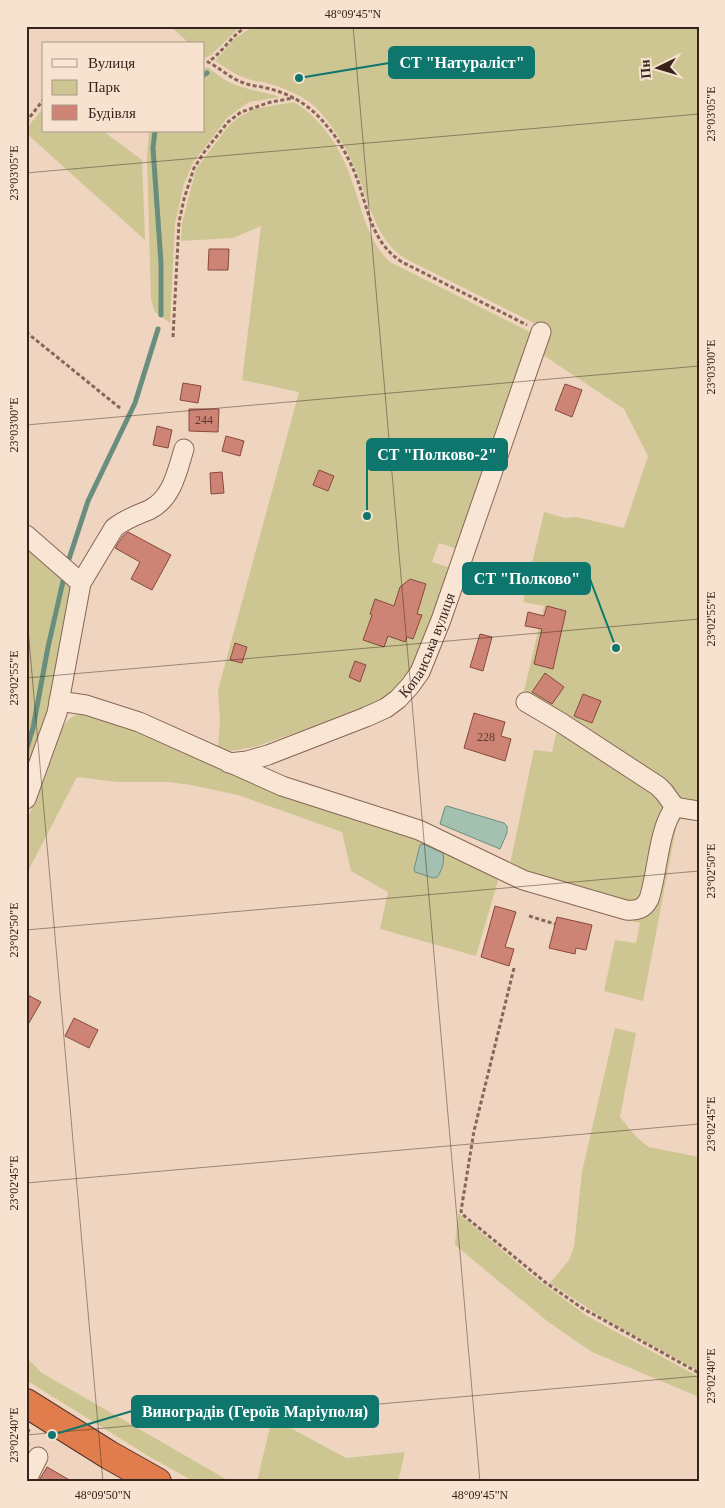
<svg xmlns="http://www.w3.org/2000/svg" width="725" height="1508" font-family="'Times New Roman',serif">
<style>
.green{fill:#cdc693}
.water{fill:#a3c0b1;stroke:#6a8e7d}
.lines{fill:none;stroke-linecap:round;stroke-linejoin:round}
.stream{stroke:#6a8e7d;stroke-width:5}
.building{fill:#ce8474;stroke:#88483d}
.minor-casing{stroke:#886657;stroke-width:21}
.highway-casing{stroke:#55352c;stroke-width:30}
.path{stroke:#886657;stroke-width:3;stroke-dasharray:4 2.5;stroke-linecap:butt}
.minor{stroke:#f9e5d3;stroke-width:19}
.highway{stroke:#e17d4d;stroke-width:28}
.ticks{fill:none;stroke:#37231c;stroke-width:1;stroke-opacity:0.45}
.labels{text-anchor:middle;stroke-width:4.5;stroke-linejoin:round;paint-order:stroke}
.number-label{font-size:12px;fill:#5d3b32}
.street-label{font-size:15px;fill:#37231c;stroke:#f6e2cf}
.leader{fill:none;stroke:#0f766e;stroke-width:2}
.callout-dot{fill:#0f766e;stroke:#f6e2cf;stroke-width:2}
.callout{fill:#0f766e;stroke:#0f766e;stroke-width:2}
.callout-label{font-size:16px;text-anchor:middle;font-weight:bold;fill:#fff}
.neatline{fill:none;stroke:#37231c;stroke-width:2}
.ticks-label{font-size:12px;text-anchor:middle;fill:#37231c}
</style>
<rect width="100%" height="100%" fill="#efd5bf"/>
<path class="green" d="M170,26h71l-29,28 -6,4 -2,-2v-12h-14z
M254,26h445v782l-19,-4 -156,-113 20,-85 -21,-4 21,-90 21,6 11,-1 48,11 24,-72 -24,-47 -84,-56 8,-23 -144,-72c-29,-20 -34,-54 -47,-85 -9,-22 -21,-43 -37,-61 -14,-16 -37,-25 -57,-30 -5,-1 -10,-1 -15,-3 -12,-3 -23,-12 -33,-18l19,-22z
M208,67c6,5 13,11 19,14 17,9 36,10 53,16l-31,5 -10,7 -12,9 -34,45 -9,21 -9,40 -5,99 -15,-11 -4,-12 -4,-143 2,-26h55v-62z
M294,102c32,20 50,52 61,88 8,25 15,54 35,72l144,72 -76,215 -19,-6 -7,19 19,6 -34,94 -24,32 -29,15 -109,38 -24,4 -13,-4 2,-28 -2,-29 81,-298 -57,-12 19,-154 -28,12 -52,3 1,-18 14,-54 34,-45 11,-8 13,-7z
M44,107v24h59l39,29 3,80 -119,-107v-4z
M26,540l47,45 -26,127 -21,63z
M79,714l40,9 282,107 98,47 -23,79 -96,-27 8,-37 -37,-21 -9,-39 -104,-37 -47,-10 -23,-3h-50l-41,-5 -51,98v-52l34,-91c5,-9 9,-15 19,-18z
M558,726l94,65 12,16 -26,97 -129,-35 25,-119 18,2z
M675,815h24v6l-18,-2 -4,4 -34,178 -39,-10 11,-51 21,3 4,-20 -19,-5 17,-4z
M615,1028l21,5 -16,84 17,21 12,9 50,10v214l-96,-53 -53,-35 19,-23 5,-13 8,-75z
M458,1213l71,60 58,43 112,61v20l-107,-45 -45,-31 -92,-76z
M26,1357l16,16 189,109h-36l-45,-25 -124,-77z
M272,1418l74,40 59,-6 -7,30h-141z"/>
<path class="water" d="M447,806l57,17 3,3v7l-7,16 -60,-25 5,-17z
M423,844l20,9c2,8 -1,18 -6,24l-4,1 -18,-6 -1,-3 6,-24z"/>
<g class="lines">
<path class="stream" d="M204,75l3,-2
M155,131l-2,17 8,115v52
M68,562l20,-61 47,-98 23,-74
M26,751l7,-23 15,-81 16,-70"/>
</g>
<path class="building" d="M209,249h20l-1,21h-20z
M183,383l18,3 -3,17 -18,-3z
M565,384l17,6 -10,27 -17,-7z
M189,409h30l-1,23 -29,-1z
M157,426l15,4 -4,18 -15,-3z
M226,436l18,5 -4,15 -18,-5z
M319,470l15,6 -6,15 -15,-6z
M222,472l2,21 -13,1 -1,-21z
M128,532l43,23 -19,35 -21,-11 9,-17 -25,-14 8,-12z
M410,579l16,5 -9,30 5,1 -9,24 -6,-2 -2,5 -17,-6 -4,11 -21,-7 9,-25 -2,-1 5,-15 19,7 6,-19z
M547,606l19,5 -13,58 -19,-5 8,-35 -17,-3 3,-14 16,4z
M480,634l12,3 -9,34 -13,-4z
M235,643l12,4 -5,16 -12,-3z
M355,661l11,4 -6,17 -11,-5z
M545,673l19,14 -12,17 -20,-12z
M583,694l18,7 -9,22 -18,-7z
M474,713l31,9 -4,14 10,3 -6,22 -41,-13z
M495,906l21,6 -11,35 9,2 -5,17 -28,-9z
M557,917l35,8 -6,25 -10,-2 -1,6 -26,-6z
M26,994l15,8 -15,26z
M74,1018l24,12 -9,18 -24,-12z
M47,1467l26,15h-35z"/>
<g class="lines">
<defs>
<g id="minor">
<path d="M26,535l55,48"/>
<path d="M59,701l27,4 53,17 143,64 137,44 104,50 103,30c11,1 18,-1 23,-11 9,-27 9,-70 26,-92"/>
<path d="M526,702l34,20 98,64 6,6 11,15 24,4"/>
<path id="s1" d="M229,763l18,-2 21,-6 98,-38 20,-9 12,-9 12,-13 10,-14 21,-52 100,-288"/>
<path d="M26,799l31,-86 24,-130 33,-55c11,-9 23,-13 35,-18 23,-11 28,-38 35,-61"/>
<path d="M26,1481l12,-24"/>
</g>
<path id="highway" d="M26,1403l83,52 48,27"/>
</defs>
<use href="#minor" class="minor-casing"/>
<use href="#highway" class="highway-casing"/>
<path class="path" d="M247,26c-16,10 -24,26 -39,36 12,6 23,17 36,21 7,3 15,3 22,5 24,5 45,18 60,37 12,13 21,30 28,46 14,33 15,70 48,91l125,63
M26,122l18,-23
M26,332l94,76
M173,337l6,-115 5,-23 10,-31 11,-17 23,-29 13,-10 30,-10 23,-4
M529,916l26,8
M514,968l-40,163 -13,80 1,3 83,68 37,26 117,65
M28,1445l-1,-9 2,-7"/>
<use href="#minor" class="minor"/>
<use href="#highway" class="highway"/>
</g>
<path class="ticks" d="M353,26l127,1456M26,173l673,-59M26,425l673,-59M26,606l77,876M26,678l673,-59M26,930l673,-59M26,1183l673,-59M26,1435l673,-59"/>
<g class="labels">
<g class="number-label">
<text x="204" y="424">244</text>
<text x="486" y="741">228</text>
</g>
<g class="street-label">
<text dy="5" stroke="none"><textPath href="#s1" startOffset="244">Копанська вулиця</textPath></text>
</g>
</g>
<path class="leader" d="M299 78L389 63M367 516L367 455M616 648L590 579M52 1435L132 1411"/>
<g class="callout-dot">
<circle cx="299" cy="78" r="5"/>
<circle cx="367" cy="516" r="5"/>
<circle cx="616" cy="648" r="5"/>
<circle cx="52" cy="1435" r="5"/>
</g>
<g class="callout">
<rect x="389" y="47" width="145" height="31" rx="5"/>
<rect x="367" y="439" width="140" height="31" rx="5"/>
<rect x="463" y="563" width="127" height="31" rx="5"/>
<rect x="132" y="1396" width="246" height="31" rx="5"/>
</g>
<g class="callout-label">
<text x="462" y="68">СТ "Натураліст"</text>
<text x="437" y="460">СТ "Полково-2"</text>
<text x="527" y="584">СТ "Полково"</text>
<text x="255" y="1417">Виноградів (Героїв Маріуполя)</text>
</g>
<rect width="725" height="1508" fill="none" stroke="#f6e2cf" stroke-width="55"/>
<rect x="42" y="42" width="162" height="90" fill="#f6e2cf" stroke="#aa9687"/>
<rect x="52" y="59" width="25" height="8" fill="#f9e5d3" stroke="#aa9687"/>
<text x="88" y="68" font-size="15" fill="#37231c">Вулиця</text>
<rect x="52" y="80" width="25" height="15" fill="#cdc693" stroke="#aa9687"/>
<text x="88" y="92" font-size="15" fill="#37231c">Парк</text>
<rect x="52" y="105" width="25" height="15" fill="#ce8474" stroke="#aa9687"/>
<text x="88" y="118" font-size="15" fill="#37231c">Будівля</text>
<g transform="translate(658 68) rotate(265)" stroke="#f6e2cf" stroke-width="4" paint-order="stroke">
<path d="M0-4L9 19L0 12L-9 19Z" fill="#37231c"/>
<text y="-8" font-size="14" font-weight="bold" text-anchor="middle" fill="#37231c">Пн</text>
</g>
<rect x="28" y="28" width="670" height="1452" class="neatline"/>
<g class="ticks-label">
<text x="353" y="18">48°09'45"N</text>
<text transform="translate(711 114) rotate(-90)" y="4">23°03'05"E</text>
<text transform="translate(14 173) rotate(-90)" y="4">23°03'05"E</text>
<text transform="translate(711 367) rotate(-90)" y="4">23°03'00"E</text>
<text transform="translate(14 425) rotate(-90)" y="4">23°03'00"E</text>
<text transform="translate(711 619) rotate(-90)" y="4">23°02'55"E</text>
<text transform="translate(14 678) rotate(-90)" y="4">23°02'55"E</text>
<text transform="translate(711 871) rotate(-90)" y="4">23°02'50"E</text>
<text transform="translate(14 930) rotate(-90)" y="4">23°02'50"E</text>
<text transform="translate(711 1124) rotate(-90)" y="4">23°02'45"E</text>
<text transform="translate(14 1183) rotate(-90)" y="4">23°02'45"E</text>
<text transform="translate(711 1376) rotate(-90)" y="4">23°02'40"E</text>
<text transform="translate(14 1435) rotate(-90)" y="4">23°02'40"E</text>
<text x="103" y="1499">48°09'50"N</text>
<text x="480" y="1499">48°09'45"N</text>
</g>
</svg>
